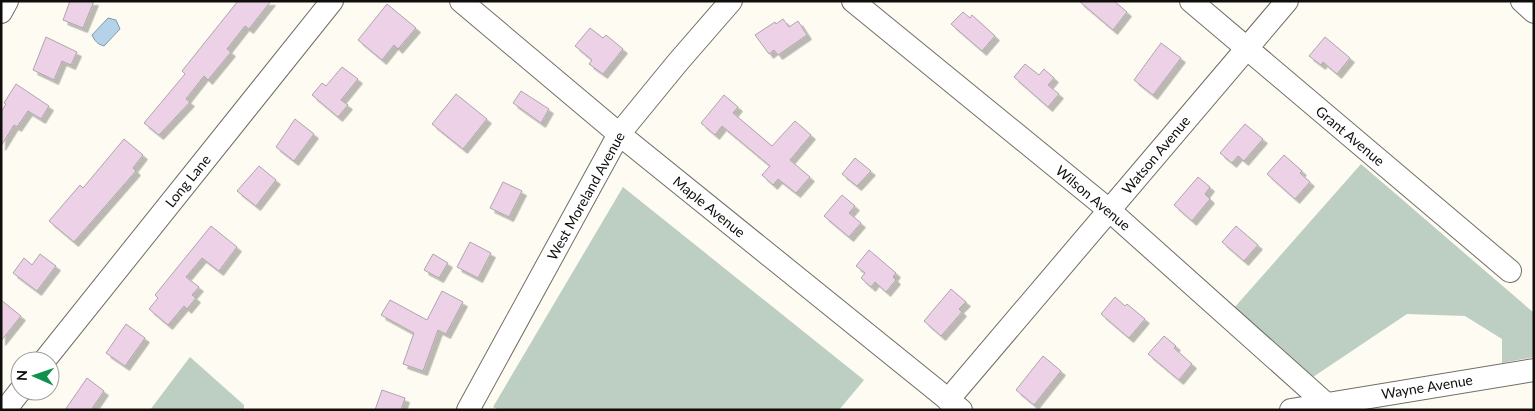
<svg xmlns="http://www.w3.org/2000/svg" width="1535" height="411" font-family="Lato,sans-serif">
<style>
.green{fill:#bdcfc2}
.water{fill:#b4d3e8;stroke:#8298a6}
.building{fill:#edd1e7;stroke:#ada5ab;filter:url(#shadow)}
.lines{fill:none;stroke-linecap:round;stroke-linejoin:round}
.minor-casing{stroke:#706e66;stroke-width:24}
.minor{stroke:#fff;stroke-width:22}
.labels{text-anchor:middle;stroke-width:4.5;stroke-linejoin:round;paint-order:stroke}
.street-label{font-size:14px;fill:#0f0e0b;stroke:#fff}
</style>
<defs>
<filter id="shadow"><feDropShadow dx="4.5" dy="4.5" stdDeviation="0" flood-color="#0004"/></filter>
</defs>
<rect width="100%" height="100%" fill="#fdfbf2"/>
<path class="green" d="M1361,164l173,149v44l-32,6v-24l-37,-23 -58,-2 -94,63 -79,-69z
M623,187l241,193 -25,30h-340l-6,-3z
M190,357l54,48v5h-94z"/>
<path class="water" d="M108,18l8,2 4,9 -16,17c-7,-2 -9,-5 -12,-11z"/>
<path class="building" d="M70,1h24l-11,27 -20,-8z
M238,1h33l-22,28 -4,-3 -18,23 4,3 -23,28 -4,-4 -18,23 4,3 -31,33 -15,-12 41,-49 -3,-3z
M1079,1h35l13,11 -14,18z
M387,4l29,24 -18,21 -4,-4 -12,15 -24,-20z
M963,12l7,6 2,-3 23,21 -13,15 -31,-27z
M783,19l6,8 9,-6 9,14 -29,20 -4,-5 -5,4 -14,-19 20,-13 1,2z
M590,28l13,10 3,-3 17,14 -20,25 -14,-10 3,-4 -17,-14z
M46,37l31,15 -6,13 -9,-4 -8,19 -21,-10z
M1325,37l25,21 -13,16 -14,-12 -2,3 -12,-9z
M1161,43l20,15 -28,37 -19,-15z
M1025,64l14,11 5,-6 10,9 -6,7 11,9 -11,13 -34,-30z
M342,67l16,12 -17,21 7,5 -10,12 -26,-22 10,-12 4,3z
M16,84l33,22 -8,13 -13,-8 -11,16 -3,-2 -13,21v-34l5,-8 -2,-1z
M521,91l28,18 -8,14 -28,-20z
M456,94l31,25 -24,30 -31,-25z
M724,95l14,12 -5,6 39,33 23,-25 16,14 -21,25 20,17 -14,16 -18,-14 -5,6 -11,-10 8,-9 -48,-40 -7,9 -14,-12z
M295,119l19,15 -20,27 -18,-14z
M1245,124l18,15 -19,22 -6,-5 -6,7 -12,-10z
M124,139l19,16 -10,13 3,3 -62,71 -25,-21 31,-36 3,3z
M1284,155l18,16 -2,2 10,9 -15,17 -28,-25z
M855,158l16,13 -14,15 -15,-12z
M259,166l17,14 -20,26 -19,-15z
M1198,177l12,10 -5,7 5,5 -18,22 -18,-16z
M503,182l19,9 -13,26 -19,-9z
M842,195l13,11 -6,7 12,10 -12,14 -25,-21z
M211,226l26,21 -18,24 -17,-13 -16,19 13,10 -7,8 4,3 -9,11 -3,-3 -16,19 -19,-16 9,-11 -3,-3z
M1236,226l22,19 -14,16 -22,-19z
M470,242l21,11 -13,25 -21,-11z
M869,250l27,23 -3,4 3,3 -10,12 -11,-10 -4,5 -10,-9 4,-5 -9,-7z
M40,254l16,12 -19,25 -24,-18 11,-15 8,7z
M433,254l15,9 -9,15 -15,-8z
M951,289l15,13 -7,7 3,3 -21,24 -17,-15z
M442,291l21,11 -17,32 -8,-4 -15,41 -20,-7 11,-31 -33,-18 9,-15 37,20z
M1115,297l10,9 2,-2 18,15 -16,19 -28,-24z
M1,300l20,16 -20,25z
M126,324l19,14 -20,28 -19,-13z
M1164,336l12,10 -2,2 18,16 -13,16 -31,-26z
M1043,356l18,15 -27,34 -18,-15z
M87,378l17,13 -13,19h-26z
M382,390l23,8 -4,12h-26z"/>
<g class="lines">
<defs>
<path id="minor" d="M461,1l158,133 342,276
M853,1l256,209 216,193
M1191,1l319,270
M1522,1l12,11
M1,12l6,-11
M44,361l288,-360
M948,400l339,-399
M5,410l15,-19
M468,410l151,-276 59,-72 53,-61
M1291,410l243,-40"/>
</defs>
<use href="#minor" class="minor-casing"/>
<use href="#minor" class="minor"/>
</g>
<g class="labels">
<g class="street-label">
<text transform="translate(1350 136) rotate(40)" y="5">Grant Avenue</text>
<text transform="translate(1156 155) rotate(-50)" y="5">Watson Avenue</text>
<text transform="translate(188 181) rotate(-51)" y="5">Long Lane</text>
<text transform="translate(586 196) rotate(-61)" y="5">West Moreland Avenue</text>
<text transform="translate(1093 198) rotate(40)" y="5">Wilson Avenue</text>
<text transform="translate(709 207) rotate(39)" y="5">Maple Avenue</text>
<text transform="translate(1427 387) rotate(-9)" y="5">Wayne Avenue</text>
</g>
</g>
<rect width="1535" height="411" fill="none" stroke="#0f0e0b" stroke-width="5"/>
<g transform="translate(35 376) rotate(272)"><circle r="24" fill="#ffffff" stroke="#9f9f9d"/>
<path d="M0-4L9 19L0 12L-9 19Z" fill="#0f904d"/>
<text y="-8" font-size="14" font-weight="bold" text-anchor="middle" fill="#0f0e0b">N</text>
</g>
</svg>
